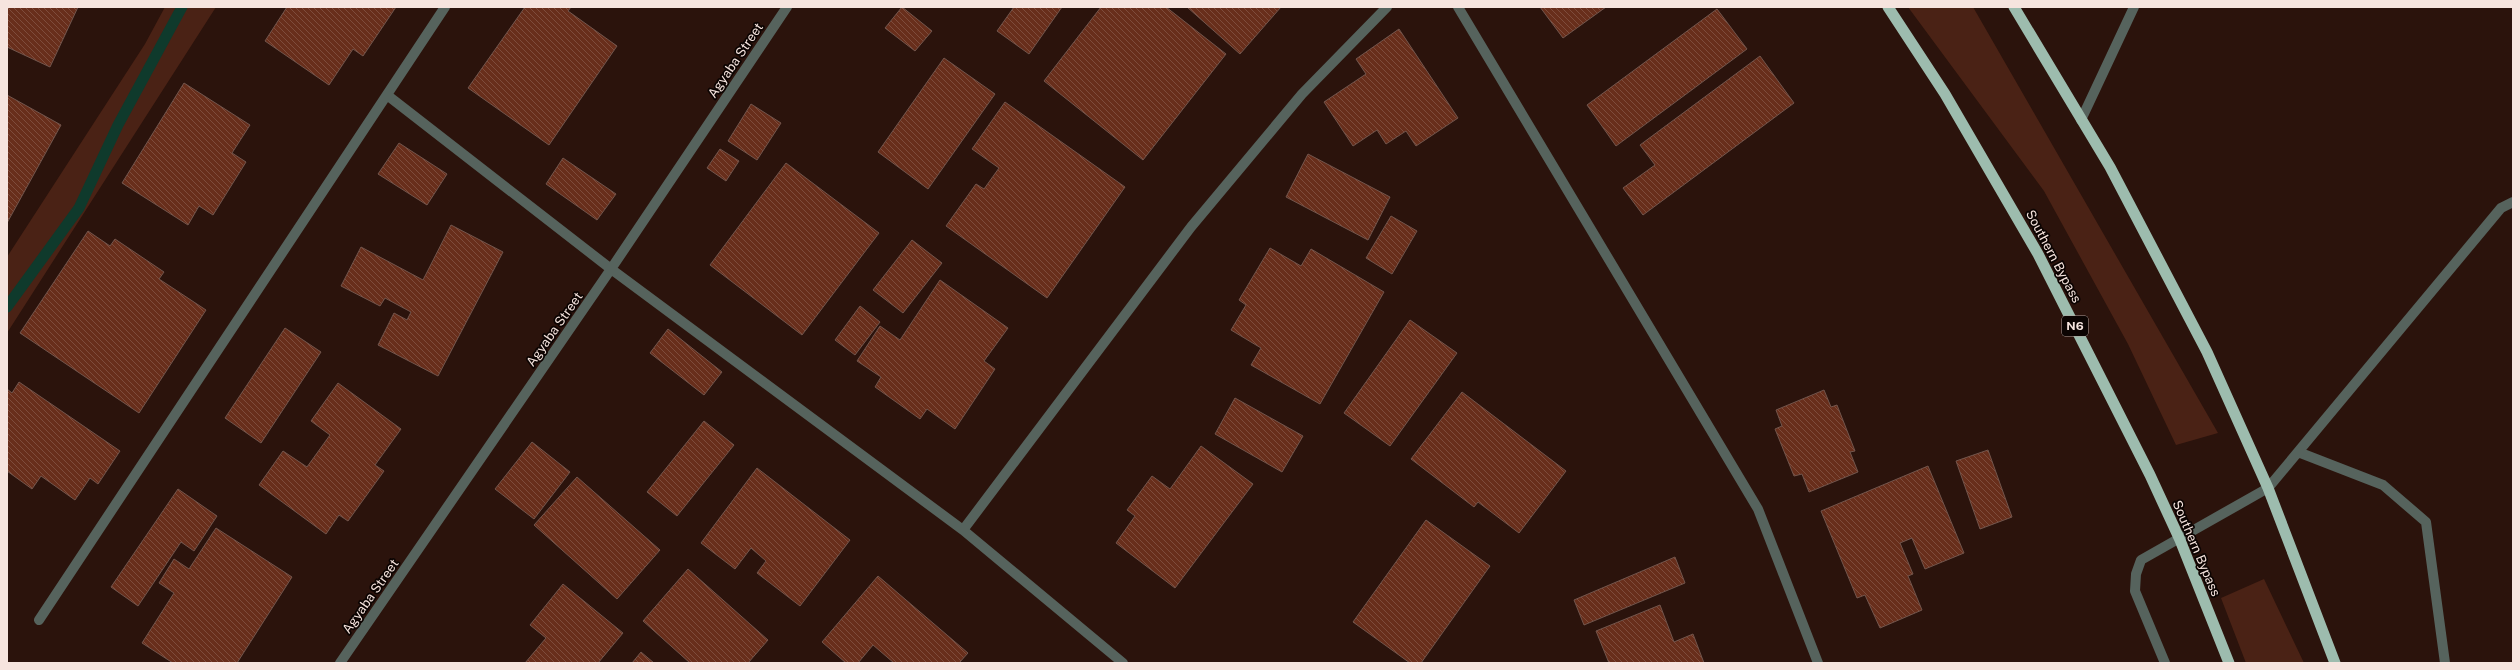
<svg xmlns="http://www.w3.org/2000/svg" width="2520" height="670" font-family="'Public Sans',sans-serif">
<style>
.green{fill:#4a2215}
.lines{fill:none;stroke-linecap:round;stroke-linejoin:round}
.stream{stroke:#0f3a2c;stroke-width:11}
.building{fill:url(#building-back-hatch);stroke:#72554c}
.service{stroke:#56635d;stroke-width:10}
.minor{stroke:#56635d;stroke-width:10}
.trunk{stroke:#9dbcae;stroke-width:11}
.labels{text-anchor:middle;stroke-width:3.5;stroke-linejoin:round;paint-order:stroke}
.shield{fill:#0c0402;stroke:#b0a19c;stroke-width:1}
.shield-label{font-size:12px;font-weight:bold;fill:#f6e4de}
.street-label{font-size:13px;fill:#f6e4de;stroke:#0c0402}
</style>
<defs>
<pattern id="building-back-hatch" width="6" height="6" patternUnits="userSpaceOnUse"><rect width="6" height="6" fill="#682e1b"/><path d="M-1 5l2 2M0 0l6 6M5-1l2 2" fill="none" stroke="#7e4c3c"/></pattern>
</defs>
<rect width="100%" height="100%" fill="#2b130c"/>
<path class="green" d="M165,7h51l-209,326v-76l138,-213z
M1908,7h65l245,426 -42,12 -48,-101 -84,-153z
M2264,579l40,84h-58l-25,-65z"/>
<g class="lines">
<path class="stream" d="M7,307l72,-99 39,-83 64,-118"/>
</g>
<path class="building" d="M7,7h71l-28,60 -43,-20z
M287,7h109l-33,49 -10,-7 -24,36 -64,-44z
M525,7h46l-3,4 49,35 -68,99 -81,-57z
M902,7l30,24 -17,20 -30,-23z
M1014,7h48l-33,47 -32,-23z
M1101,7h65l60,47 -83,106 -99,-79z
M1187,7h94l-41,47z
M1540,7h66l-43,31z
M1717,9l30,40 -131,97 -29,-41z
M1399,29l59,89 -42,28 -10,-15 -20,13 -9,-14 -24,16 -29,-44 42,-28 -10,-15z
M1760,56l34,47 -151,112 -20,-27 32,-23 -15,-20z
M944,58l51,36 -67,95 -50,-37z
M184,83l66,42 -18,28 14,9 -33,53 -14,-9 -11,19 -66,-42z
M7,95l54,30 -54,98z
M1005,102l120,85 -78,111 -101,-72 30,-42 8,5 15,-21 -27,-19z
M751,104l30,19 -24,37 -29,-19z
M399,143l48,31 -20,31 -49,-31z
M720,149l19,12 -13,20 -19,-13z
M1308,154l82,43 -22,43 -82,-43z
M563,158l53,36 -19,26 -51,-36z
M786,163l93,70 -77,102 -92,-70z
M1391,216l26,15 -25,43 -26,-16z
M451,225l52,27 -65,124 -60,-31 16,-32 13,7 4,-8 -26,-14 -5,8 -39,-20 20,-39 62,33z
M88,231l22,15 5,-7 49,33 -5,7 47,31 -67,103 -119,-80z
M912,240l30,23 -39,50 -30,-23z
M1270,248l31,18 10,-17 73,43 -64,112 -69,-39 10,-17 -30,-18 15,-25 -7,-5z
M940,280l68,48 -24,33 11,8 -40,60 -28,-20 -7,10 -45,-32 6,-10 -24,-16 23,-35 20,14z
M860,306l20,16 -25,33 -20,-15z
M1410,320l47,33 -67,93 -46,-33z
M285,328l36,24 -60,91 -36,-25z
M668,329l54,43 -18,23 -54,-42z
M19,382l101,69 -22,33 -8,-6 -15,22 -34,-24 -9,13 -25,-18v-82l5,4z
M338,383l63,46 -26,36 9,6 -36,50 -9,-6 -13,19 -67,-49 24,-34 24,16 23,-32 -19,-14z
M1824,390l7,17 6,-2 18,46 -5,1 8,20 -49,20 -7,-18 -8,2 -19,-47 7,-3 -6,-16z
M1462,392l104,79 -47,62 -41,-31 -4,5 -63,-48z
M1235,398l68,38 -21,36 -67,-38z
M704,421l30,24 -57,71 -30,-24z
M532,442l38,30 -36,47 -39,-30z
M1201,446l52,38 -78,104 -59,-45 19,-27 -8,-6 25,-34 18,13z
M1988,450l24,67 -32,12 -24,-68z
M1928,466l36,87 -39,16 -13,-31 -12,5 13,31 -5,2 14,34 -42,18 -15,-33 -8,3 -36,-87z
M757,468l93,72 -50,66 -43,-33 9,-12 -15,-13 -16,21 -34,-26z
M577,477l83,73 -43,49 -83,-74z
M178,489l39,27 -23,35 -13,-9 -43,64 -27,-19z
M1426,520l64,46 -69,97h-11l-57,-41z
M216,528l76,49 -55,86h-64l-31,-20 32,-50 -15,-10 15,-24 15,10z
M1675,557l10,26 -101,42 -10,-25z
M688,569l80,71 -20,23h-58l-47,-42z
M878,576l90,77 -9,10h-65l-21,-18 -15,18h-12l-24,-21z
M563,584l60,49 -25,30h-73l21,-25 -16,-13z
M1660,605l14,37 19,-8 11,29h-95l-13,-32z
M641,652l13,11h-22z"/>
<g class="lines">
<path class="service" d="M2081,120l53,-113"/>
<path class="minor" d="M1458,7l300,502 60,154
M387,95l224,174 352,261 160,133
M2298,452l85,33 43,37 19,141
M963,530l228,-303 111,-133 85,-87
M39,620l406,-613
M340,663l271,-394 176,-262
M2165,663l-30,-72 1,-17 5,-14 127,-72 233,-280 12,-6"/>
<path class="trunk" d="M1888,7l57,87 93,160 112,221 30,65 49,123
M2014,7l96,160 97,185 61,136 67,175"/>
</g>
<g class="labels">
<rect class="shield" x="2062" y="316" width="26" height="20" rx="3"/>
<g class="shield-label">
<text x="2075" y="330">N6</text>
</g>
<g class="street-label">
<text transform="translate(735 60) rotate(-56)" y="5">Agyaba Street</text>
<text transform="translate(2054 256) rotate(62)" y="5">Southern Bypass</text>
<text transform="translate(554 329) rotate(-55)" y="5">Agyaba Street</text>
<text transform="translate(2197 548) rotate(67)" y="5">Southern Bypass</text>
<text transform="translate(370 596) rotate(-55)" y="5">Agyaba Street</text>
</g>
</g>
<rect width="2520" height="670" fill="none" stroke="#f6e4de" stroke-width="16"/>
</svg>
